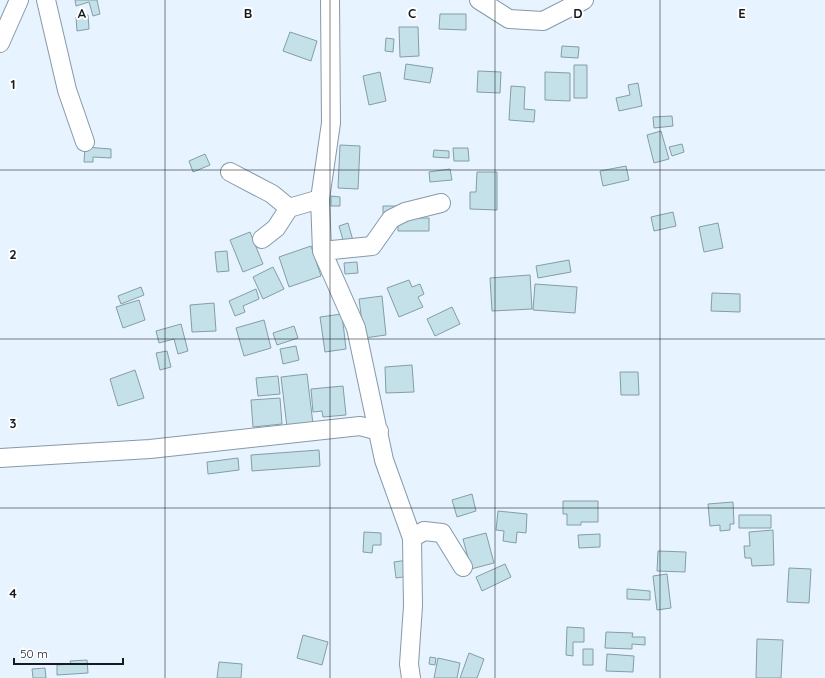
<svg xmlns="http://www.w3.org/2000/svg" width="825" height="678" font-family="Quicksand,sans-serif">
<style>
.building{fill:#c4e0e9;stroke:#839ea6}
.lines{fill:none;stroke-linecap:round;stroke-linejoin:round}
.minor-casing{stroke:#869aa9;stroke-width:20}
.minor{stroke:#fff;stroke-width:18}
.grid{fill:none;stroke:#141c22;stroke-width:1;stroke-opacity:0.55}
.grid-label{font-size:13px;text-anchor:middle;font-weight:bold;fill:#141c22;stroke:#fff;stroke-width:4;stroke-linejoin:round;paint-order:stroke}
</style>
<rect width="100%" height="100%" fill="#e7f3fe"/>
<path class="building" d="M75,0h22l3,14 -7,2 -4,-14 -13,4z
M440,14h26v16l-27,-1z
M88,15l1,14 -12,2 -1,-14z
M399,27h19l1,29 -19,1z
M290,32l27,9 -6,20 -28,-10z
M386,38l8,1 -1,13 -8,-1z
M562,46l17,1 -1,11 -17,-1z
M406,64l27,4 -3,15 -26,-4z
M574,65h13v33h-13z
M478,71l23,1 -1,21 -23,-1z
M380,72l6,29 -17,4 -6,-29z
M545,72l25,1v28l-25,-1z
M638,83l4,23 -23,5 -3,-13 14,-3 -2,-10z
M511,86l14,1 -1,22 11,1 -1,12 -25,-2z
M672,116l1,10 -19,2 -1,-11z
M661,131l8,28 -15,4 -7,-28z
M682,144l2,8 -12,4 -3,-9z
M340,145l20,1 -2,43 -20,-1z
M85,147l26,2v9l-18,-1v5h-9z
M453,148h15l1,13h-15z
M434,150l15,1v7l-16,-1z
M205,154l5,11 -17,7 -4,-11z
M626,166l3,14 -26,6 -3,-15z
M450,169l2,11 -22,2 -1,-10z
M477,172h20v38l-27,-1v-17h6z
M331,196l9,1v9h-9z
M383,206h15v7l-15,1z
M673,212l3,14 -22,5 -3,-14z
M398,218h31v13h-31z
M348,223l6,21 -9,3 -6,-21z
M718,223l5,25 -19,4 -5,-25z
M250,232l13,32 -20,8 -13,-32z
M311,246l10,30 -32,11 -10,-30z
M227,251l2,20 -12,1 -2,-20z
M569,260l2,12 -33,6 -2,-12z
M357,262l1,11 -13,1 -1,-11z
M273,267l11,22 -21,10 -10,-22z
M530,275l2,34 -40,2 -2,-33z
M409,280l3,7 8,-3 4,10 -6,3 5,10 -24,10 -12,-29z
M535,284l42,3 -2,26 -42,-3z
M141,287l3,8 -23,9 -3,-8z
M256,289l3,10 -16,7 2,6 -10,4 -6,-15z
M712,293l28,1v18l-29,-1z
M382,296l4,39 -22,3 -5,-39z
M139,300l6,20 -22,8 -7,-21z
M214,303l2,28 -24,1 -2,-27z
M452,307l8,17 -25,12 -8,-17z
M342,314l4,35 -21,3 -5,-35z
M264,320l7,28 -27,8 -8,-28z
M181,324l7,27 -10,3 -4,-15 -15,4 -3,-12z
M294,326l4,12 -21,7 -4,-12z
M296,346l3,14 -16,4 -3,-15z
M167,351l4,16 -11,3 -4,-17z
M412,365l2,27 -28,1 -1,-26z
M135,370l9,28 -26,8 -8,-27z
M620,372h18l1,23h-18z
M307,374l6,50 -26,3 -6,-50z
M278,376l2,18 -22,2 -2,-18z
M343,386l3,29 -23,2 -1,-6 -9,1 -2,-23z
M280,398l2,26 -29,3 -2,-27z
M319,450l1,16 -68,5 -1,-16z
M238,458l1,12 -31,4 -1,-12z
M472,494l4,17 -19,6 -5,-17z
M563,501h35v21h-17v3h-14v-11h-4z
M733,502l1,22h-4v6l-10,1v-6l-10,1 -2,-22z
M498,511l29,3 -1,19 -9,-1 -1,11 -13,-2 1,-10 -8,-1z
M739,515h32v13h-32z
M773,530l1,35 -22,1 -1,-8h-6l-1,-12h6l-1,-14z
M364,532l17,1v12h-8l-1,8 -9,-1z
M486,533l8,30 -23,6 -8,-30z
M600,534v13l-21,1 -1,-13z
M658,551l28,1 -1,20 -28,-1z
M408,560l2,16 -14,2 -2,-16z
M505,564l6,13 -29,14 -6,-14z
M789,568l22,1 -2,34 -22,-1z
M667,574l4,34 -14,2 -4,-34z
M627,589l23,2v9l-23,-1z
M567,627l17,1v14h-11v14l-7,-1z
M606,632l27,1 -1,4h13v8l-13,-1v5l-27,-1z
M303,635l25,7 -6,23 -25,-7z
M757,639l26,1 -2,38h-25z
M583,649h10v16h-10z
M469,653l15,6 -7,19h-17z
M607,654l27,2 -1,16 -27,-1z
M430,657l6,1 -1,7 -6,-1z
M438,658l22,5 -3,15h-23z
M87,660l1,13 -31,2v-10l14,-1 -1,-3z
M219,662l23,2 -1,14h-24z
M45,668l1,10h-13l-1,-9z"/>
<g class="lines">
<defs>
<path id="minor" d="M46,0l21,90 18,52
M479,0l30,19 34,2 41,-21
M0,43l19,-43
M230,172l42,22 17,14
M320,199l11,-76 -1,-123
M262,239l14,-11 13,-20 31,-9 2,52 50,-5 19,-27 14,-7 36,-9
M322,251l34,77 28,132 28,78 1,68 -4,58 2,14
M0,458l150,-9 210,-23 19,5
M412,538l12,-7 18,2 21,34"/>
</defs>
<use href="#minor" class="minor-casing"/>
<use href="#minor" class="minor"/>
</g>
<path class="grid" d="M165,0v678M330,0v678M495,0v678M660,0v678M0,170h825M0,339h825M0,508h825"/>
<g class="grid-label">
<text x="82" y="18">A</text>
<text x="248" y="18">B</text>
<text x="412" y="18">C</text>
<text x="578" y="18">D</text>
<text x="742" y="18">E</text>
<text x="13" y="89">1</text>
<text x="13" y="259">2</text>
<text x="13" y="428">3</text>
<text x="13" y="598">4</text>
</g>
<path d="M14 658v6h109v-6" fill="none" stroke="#141c22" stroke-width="2"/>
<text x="20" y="658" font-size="12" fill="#141c22" stroke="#ffffff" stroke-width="3" paint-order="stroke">50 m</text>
</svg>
